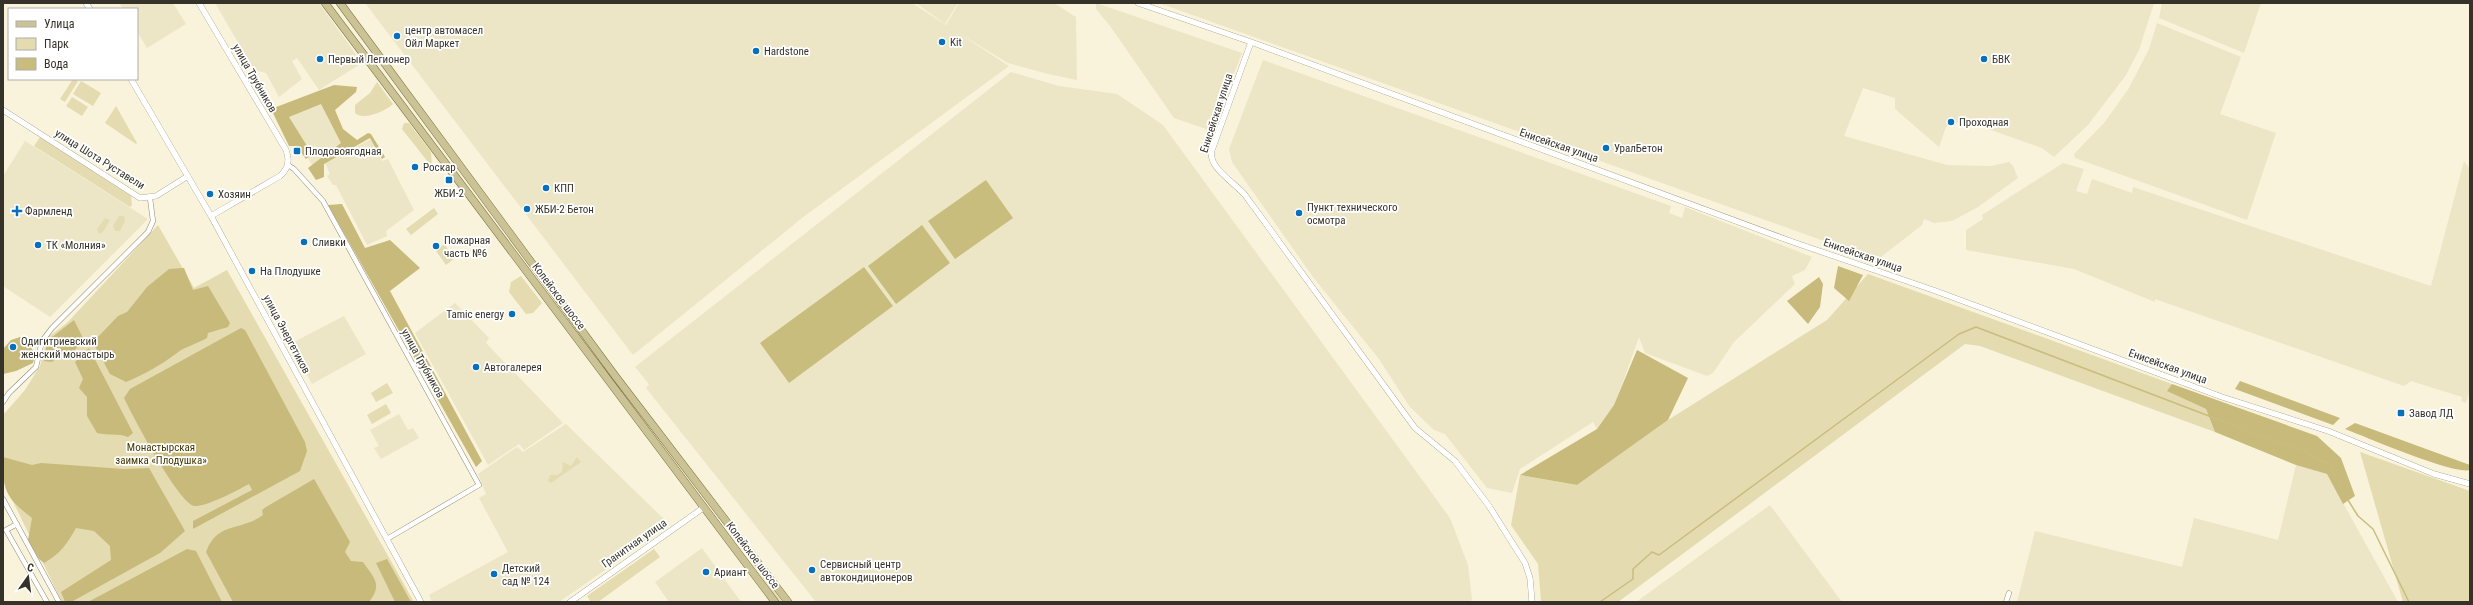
<svg xmlns="http://www.w3.org/2000/svg" width="2473" height="605" font-family="'Roboto Condensed',sans-serif">
<style>
.built{fill:#ece6c7}
.green{fill:#e4dbb0}
.forest{fill:#c7ba7b}
.water{fill:#c9bd7d}
.lines{fill:none;stroke-linecap:round;stroke-linejoin:round}
.stream{stroke:#c9bd7d;stroke-width:1.5}
.minor-casing{stroke:#8f8a73;stroke-width:5.5}
.tertiary-casing{stroke:#8f8a73;stroke-width:6}
.primary-casing{stroke:#807742;stroke-width:8}
.minor{stroke:#fff;stroke-width:4.5}
.tertiary{stroke:#fff;stroke-width:5.5}
.primary{stroke:#cbc396;stroke-width:7}
.poi-dot{fill:#0770bc;stroke:#fff;stroke-width:1.5}
.labels{text-anchor:middle;stroke-width:3.5;stroke-linejoin:round;paint-order:stroke}
.poi-label{font-size:11px;fill:#353329;stroke:#fff;text-anchor:start}
.street-label{font-size:11px;fill:#353329;stroke:#fff}
.park-label{font-size:11px;fill:#423903;stroke:#fff}
</style>
<rect width="100%" height="100%" fill="#f8f3da"/>
<path class="built" d="M123,3h50l13,21 -39,24 -10,-17v-22h-14l-3,-5z
M215,3h104l43,60 -43,27 -22,-32 -5,3 10,18 -23,18 -13,-24 -12,-3z
M365,3h547l34,22 13,-22h95l22,14 1,63 -29,-6 -40,-11 -51,-31 52,34 -207,152 -169,137z
M916,3h42l-13,21z
M1096,3l146,50 -30,78 -38,-13 -64,-92 -14,-17z
M1159,3h995l-15,47 -13,25 -38,50 -34,32 -12,-9 -79,-28 -17,7 -7,20 -44,-38v-11l-32,-10 -19,48 103,29 44,1 18,-4 4,4 5,12 -40,29 -26,14 -18,2 -10,-4 -2,6 -45,35z
M2162,3h99l-17,50 -85,-35z
M2157,23l84,34 -21,57 56,19 -29,87 -172,-62 -1,-4 30,-31 25,-35 20,-39z
M1263,60l408,146 -2,7 13,5 3,-11 127,50 -7,13 -13,6 3,8 -61,58 -21,31 -6,3 -62,-23 -6,-16 -24,67 -18,25 -4,-7 -73,47 -8,24 -25,-5 -42,-54 -11,-4 -24,-23 -31,-48 -66,-82 -81,-115 -3,-13z
M1011,72l48,14 58,8 46,31 287,393 18,47 4,35 -3,2h-653l-170,-214 3,-4 -14,-17z
M323,101l22,45 -32,21 -28,-50z
M371,139l11,22 6,-2 26,51 -28,21 1,5 -20,9 -31,-60h-3l-6,-9 3,-2 -5,-11z
M25,141l123,78 -98,98 -47,-31v-110z
M2464,161l6,8v220l-4,14 -5,-2 1,-4 -51,-16 -7,5 -249,-87v3l-81,-33 -108,-19v-20l17,-11 -1,-4 81,-52 21,6 -8,22 11,3 5,-15 40,14 1,-6 298,99z
M455,303l34,35 -3,5 77,80 -39,27 -5,-6 -31,21 -73,-132z
M344,316l22,38 -54,30 -22,-40z
M399,414l9,16 5,-2 6,10 -38,21 -7,-11 5,-2 -9,-16z
M566,424l104,101 -111,77h-127l-3,-7 79,-43 -29,-54 7,-4 -8,-20 39,-27 6,5z
M2296,465l31,9 71,128h-381l18,-71 147,36 12,-49 84,22z
M1770,505l72,97h-206z
M702,548l39,54h-72l-14,-20z"/>
<path class="green" d="M73,79l5,2 -13,21 -5,-3z
M81,81l20,12 -8,13 -20,-12z
M377,82l16,22c-7,7 -30,17 -38,9v-8l15,-12z
M72,97l16,10 -6,9 -16,-10z
M116,106l21,37 -1,1 -31,-21z
M404,123h5l22,29 1,15 -30,-38z
M40,137l91,59 1,9 -2,2 -96,-61z
M434,208l4,6 -27,21 -5,-6z
M119,216h5l1,5 -5,10h-5l-2,-5z
M105,218l5,2 -7,12 -4,2 -2,-5z
M158,225l36,63 33,-18 187,332h-352l-59,-121 1,-67 21,-24 15,-24 7,-28 20,-15z
M444,244l11,14 -9,7 -10,-14z
M1868,274l304,110 -4,7 38,18 9,23 -235,-86 -15,-2 -347,258h-77l-3,-38 -27,-39 9,-50 57,10 91,-65 159,-100z
M521,276l21,27 -9,10 -7,1 -17,-22 2,-10z
M387,383l6,10 -17,9 -5,-9z
M386,404l5,9 -19,11 -5,-9z
M2360,452l110,39v111h-67z
M577,457l4,5 -30,21 -3,-2 2,-6h7l5,-3 1,-10 8,4z
M727,528l55,74h-2z
M654,549l6,8 -62,45h-7l-4,-6z"/>
<path class="forest" d="M334,85l23,2 -1,5 -21,18 8,19 14,11 11,-7 3,1 14,23 -3,2 -12,-21 -46,26v13l-8,3 -8,-12 33,-25 -20,-39 -32,13 23,37 -6,5 -10,-13h-7l-18,-37z
M342,204l23,44 25,-8 30,28 -30,23 92,170 -6,6 -148,-262z
M1838,266l25,9 -14,26 -15,-13z
M184,268l9,22 15,-4 22,37 -2,4 -20,6 -1,5c-8,5 -23,9 -30,15 -16,12 -32,21 -51,29l-16,-8 -15,-28 1,-7 22,-23 9,-4 20,-25 22,-18z
M1819,277l4,7 -3,23 -12,17 -21,-23z
M74,320l10,20 -11,12 -11,2 -10,8 -8,-1 3,-20z
M241,328l4,2 60,112 2,9 -7,20 -107,58v-8l59,-31 -3,-6c-11,6 -43,23 -54,22 -15,0 -63,-91 -71,-108l6,-9z
M20,337l5,1 10,16 -2,9 -17,8 -13,3v-25l8,-9z
M89,348l44,85 -5,4c-10,-4 -20,-1 -31,-4l-10,-17v-19l-8,-9 4,-9 -8,-17z
M1637,350l51,28 -20,42 -91,65 -57,-10 77,-46 17,-24z
M2240,381l100,37 -7,7 -98,-36z
M2172,384l145,52 24,22 14,38 -12,8 -16,-30 -31,-9 -81,-33 -9,-23 -39,-18z
M2355,423l115,42v5c-16,5 -104,-33 -125,-41z
M3,457l29,8 9,-2 83,6 25,-1 36,63 -25,22 -87,48 -8,1 -4,-10 50,-32 -1,-14 -16,-15 -18,-3c-9,16 -16,26 -32,35l-5,-4 -11,-19 4,-22c-27,-21 -29,-27 -29,-61z
M314,479l36,63 -5,10 6,9 12,1c11,16 20,22 6,40h-136l-27,-50c11,-31 36,-21 57,-37l-1,-5 4,-3z
M187,549l9,2 26,51h-134z
M387,559l24,43h-16l-19,-39z"/>
<path class="water" d="M986,180l27,38 -58,41 -27,-38z
M922,225l28,38 -54,41 -28,-38z
M864,267l29,39 -104,77 -29,-40z"/>
<g class="lines">
<path class="stream" d="M1600,602l33,-23v-10l19,-17 7,3 300,-221 17,-7 301,115 25,7 15,10 12,4 14,29 15,24 15,13 36,73"/>
<defs>
<path id="minor" d="M288,165l6,4 29,32 156,284 -92,54
M3,402l6,-9 27,-26 6,-26 10,-13 96,-96 5,-11 -3,-23
M3,499l56,103
M17,524l-11,6 41,72
M2006,602l3,-9"/>
<path id="tertiary" d="M86,3l4,6
M199,3l87,147c4,10 2,19 -6,26l-69,40
M1138,3l113,39 539,199 143,49 289,107 106,34 106,43 36,10
M1251,42l-39,108c-5,17 22,32 33,45l170,233 40,33 34,45 36,57 5,15 2,24
M131,79l80,137 210,386
M3,110l137,88 16,-2 32,-20
M570,602l133,-94"/>
<path id="primary" d="M325,3l450,599
M340,3l276,374 172,225"/>
</defs>
<use href="#minor" class="minor-casing"/>
<use href="#tertiary" class="tertiary-casing"/>
<use href="#primary" class="primary-casing"/>
<use href="#minor" class="minor"/>
<use href="#tertiary" class="tertiary"/>
<use href="#primary" class="primary"/>
</g>
<g class="poi-dot">
<circle cx="397" cy="36" r="4"/>
<circle cx="942" cy="42" r="4"/>
<circle cx="756" cy="51" r="4"/>
<circle cx="320" cy="59" r="4"/>
<circle cx="1984" cy="59" r="4"/>
<circle cx="1951" cy="122" r="4"/>
<circle cx="1606" cy="148" r="4"/>
<rect x="293" y="147" width="8" height="8" rx="2"/>
<circle cx="415" cy="167" r="4"/>
<rect x="445" y="176" width="8" height="8" rx="2"/>
<circle cx="546" cy="188" r="4"/>
<circle cx="210" cy="194" r="4"/>
<circle cx="527" cy="209" r="4"/>
<path d="M15 205h4v4h4v4h-4v4h-4v-4h-4v-4h4z"/>
<circle cx="1299" cy="213" r="4"/>
<circle cx="304" cy="242" r="4"/>
<circle cx="38" cy="245" r="4"/>
<circle cx="436" cy="246" r="4"/>
<circle cx="252" cy="271" r="4"/>
<circle cx="512" cy="314" r="4"/>
<circle cx="13" cy="347" r="4"/>
<circle cx="476" cy="367" r="4"/>
<rect x="2397" y="409" width="8" height="8" rx="2"/>
<circle cx="812" cy="570" r="4"/>
<circle cx="706" cy="572" r="4"/>
<circle cx="494" cy="574" r="4"/>
</g>
<g class="labels">
<g class="poi-label">
<text x="405" y="34">центр автомасел<tspan x="405" dy="13">Ойл Маркет</tspan></text>
<text x="950" y="46">Kit</text>
<text x="764" y="55">Hardstone</text>
<text x="328" y="63">Первый Легионер</text>
<text x="1992" y="63">БВК</text>
<text x="1959" y="126">Проходная</text>
<text x="1614" y="152">УралБетон</text>
<text x="305" y="155">Плодовоягодная</text>
<text x="423" y="171">Роскар</text>
<text x="554" y="192">КПП</text>
<text x="449" y="197" text-anchor="middle">ЖБИ-2</text>
<text x="218" y="198">Хозяин</text>
<text x="1307" y="211">Пункт технического<tspan x="1307" dy="13">осмотра</tspan></text>
<text x="535" y="213">ЖБИ-2 Бетон</text>
<text x="25" y="215">Фармленд</text>
<text x="444" y="244">Пожарная<tspan x="444" dy="13">часть №6</tspan></text>
<text x="312" y="246">Сливки</text>
<text x="46" y="249">ТК «Молния»</text>
<text x="260" y="275">На Плодушке</text>
<text x="504" y="318" text-anchor="end">Tamic energy</text>
<text x="21" y="345">Одигитриевский<tspan x="21" dy="13">женский монастырь</tspan></text>
<text x="484" y="371">Автогалерея</text>
<text x="2409" y="417">Завод ЛД</text>
<text x="820" y="568">Сервисный центр<tspan x="820" dy="13">автокондиционеров</tspan></text>
<text x="502" y="572">Детский<tspan x="502" dy="13">сад № 124</tspan></text>
<text x="714" y="576">Ариант</text>
</g>
<g class="street-label">
<text transform="translate(255 78) rotate(60)" y="4">улица Трубников</text>
<text transform="translate(1216 113) rotate(-72)" y="4">Енисейская улица</text>
<text transform="translate(1559 145) rotate(19)" y="4">Енисейская улица</text>
<text transform="translate(100 159) rotate(32)" y="4">улица Шота Руставели</text>
<text transform="translate(1863 255) rotate(19)" y="4">Енисейская улица</text>
<text transform="translate(559 296) rotate(53)" y="4">Копейское шоссе</text>
<text transform="translate(287 334) rotate(62)" y="4">улица Энергетиков</text>
<text transform="translate(423 363) rotate(61)" y="4">улица Трубников</text>
<text transform="translate(2168 366) rotate(20)" y="4">Енисейская улица</text>
<text transform="translate(634 543) rotate(-35)" y="4">Гранитная улица</text>
<text transform="translate(753 555) rotate(53)" y="4">Копейское шоссе</text>
</g>
<g class="park-label">
<text x="161" y="451">Монастырская<tspan x="161" dy="13">заимка «Плодушка»</tspan></text>
</g>
</g>
<rect width="2473" height="605" fill="none" stroke="#353329" stroke-width="8"/>
<rect x="8" y="8" width="130" height="72" fill="#ffffff" stroke="#aeada9"/>
<rect x="16" y="21" width="20" height="6" fill="#cbc396" stroke="#aeada9"/>
<text x="44" y="28" font-size="12" fill="#353329">Улица</text>
<rect x="16" y="38" width="20" height="12" fill="#e4dbb0" stroke="#aeada9"/>
<text x="44" y="48" font-size="12" fill="#353329">Парк</text>
<rect x="16" y="58" width="20" height="12" fill="#c9bd7d" stroke="#aeada9"/>
<text x="44" y="68" font-size="12" fill="#353329">Вода</text>
<g transform="translate(28 577) rotate(14)" stroke="#ffffff" stroke-width="3" paint-order="stroke">
<path d="M0-3L7 15L0 10L-7 15Z" fill="#353329"/>
<text y="-6" font-size="11" font-weight="bold" text-anchor="middle" fill="#353329">С</text>
</g>
</svg>
